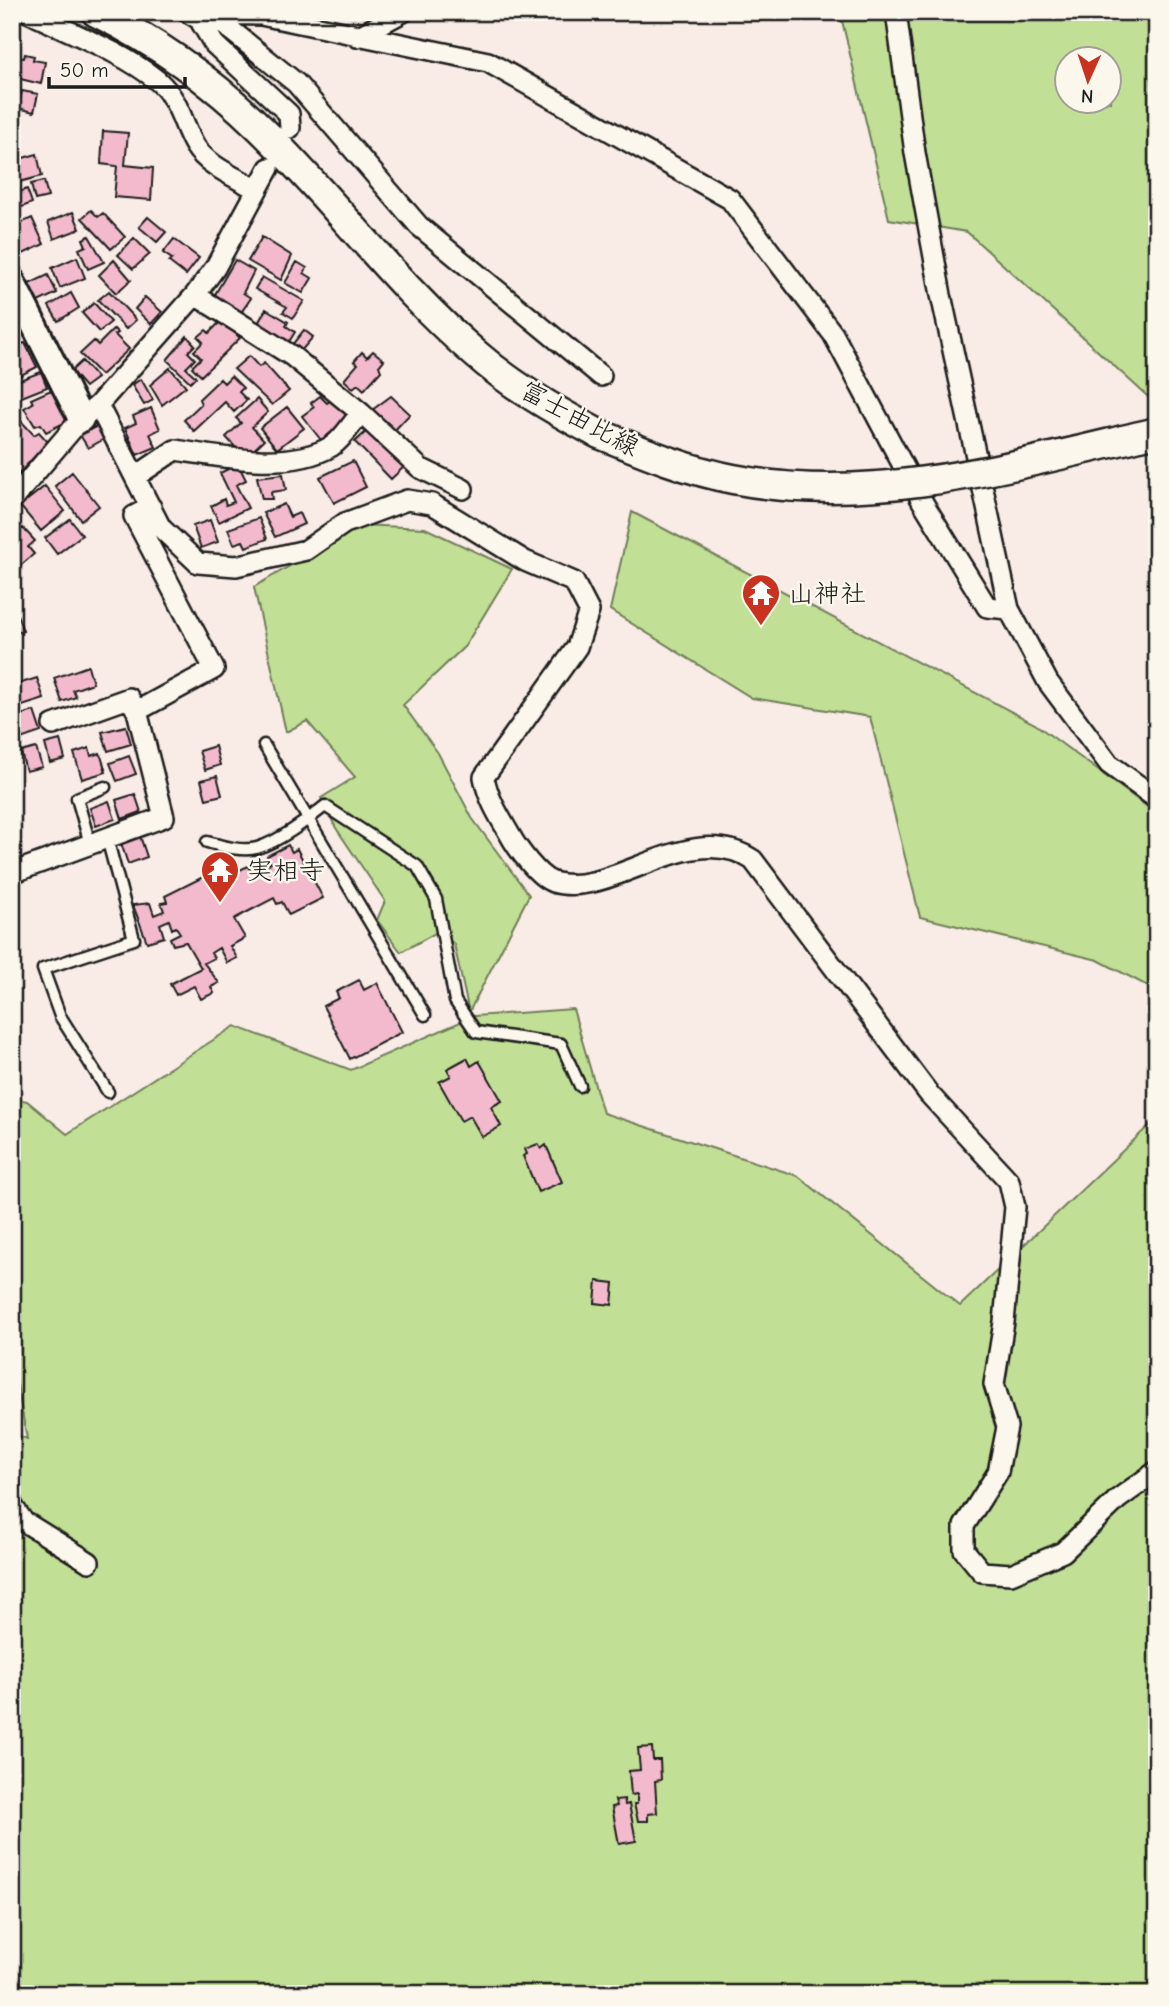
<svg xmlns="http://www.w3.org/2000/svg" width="1169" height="2006" font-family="'Comic Neue','Klee One',sans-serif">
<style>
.green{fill:#c2df96;stroke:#6f7e59;stroke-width:2;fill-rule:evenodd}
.building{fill:#f3bacd;stroke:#1c1c1c;stroke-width:2}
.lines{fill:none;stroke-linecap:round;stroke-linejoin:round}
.service-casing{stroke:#1c1c1c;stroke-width:15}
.minor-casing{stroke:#1c1c1c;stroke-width:24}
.tertiary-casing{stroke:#1c1c1c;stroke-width:30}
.secondary-casing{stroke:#1c1c1c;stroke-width:33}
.service{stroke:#fbf7ec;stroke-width:10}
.minor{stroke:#fbf7ec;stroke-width:19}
.tertiary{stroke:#fbf7ec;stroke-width:24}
.secondary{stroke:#fbf7ec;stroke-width:28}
.secondary-bridge-casing{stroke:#1c1c1c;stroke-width:33;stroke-linecap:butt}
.secondary-bridge{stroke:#fbf7ec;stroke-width:28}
.labels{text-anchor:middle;stroke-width:5;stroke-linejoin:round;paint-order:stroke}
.street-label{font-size:26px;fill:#1c1c1c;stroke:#fbf7ec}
.poi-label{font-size:26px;fill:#1c1c1c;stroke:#fbf7ec;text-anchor:start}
</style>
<rect width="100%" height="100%" fill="#f9ebe6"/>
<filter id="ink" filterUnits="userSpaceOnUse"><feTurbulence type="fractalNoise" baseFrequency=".0143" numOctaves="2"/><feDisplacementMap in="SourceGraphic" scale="14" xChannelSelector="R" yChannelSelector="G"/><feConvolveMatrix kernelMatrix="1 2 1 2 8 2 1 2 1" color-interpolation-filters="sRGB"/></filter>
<g filter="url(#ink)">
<path class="green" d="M840,12h317v393l-190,-173 -78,-13zM1068,60h42v42h-42z
M632,512l403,212 122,90v177l-59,-31 -178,-43 -50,-200 -118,-19 -142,-88z
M360,525l65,3 87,41 -47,77 -62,59 35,48 34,65 57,77 -60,117 -15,-68 -15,-13 -38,21 -24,-32 8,-19 -49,-73 -15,-30 34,-21 -48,-56 -21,11 -32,-145z
M573,1009l30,104 195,63 162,130 197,-188v876h-1145v-561l15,6 -15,-82v-259l15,3 40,33 168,-108 116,44 123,-54z"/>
<path class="building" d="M25,54l9,2 -1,4 12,2 -4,22 -29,-7 3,-20 9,1z
M22,91l16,3 -4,18 -16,-4z
M103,131l25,2 -3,32 28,3 -2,32 -37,-3 3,-31 -16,-2z
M37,154l5,22 -30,8v-17l6,-1 -2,-6z
M44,181l4,16 -13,3 -4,-16z
M15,188l2,5 10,-4 5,14 -20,8v-22z
M91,210l7,7 5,-4 22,24 -14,12 -29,-31z
M73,212l7,17 -26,10 -6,-17z
M148,217l18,15 -9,10 -18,-15z
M32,218l12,26 -23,11 -9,-19v-9z
M89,236l15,26 -16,7 -9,-20 7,-3 -3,-7z
M262,237l30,19 -11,24 -33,-19z
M134,238l16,16 -17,15 -15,-14z
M174,239l25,19 -13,17 -17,-13 3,-3 -9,-6z
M77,257l8,21 -25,10 -8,-20z
M114,260l17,20 -15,13 -17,-18z
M235,260l19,11 -11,22 8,5 -11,16 -26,-18z
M297,262l10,6 -3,5 8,5 -9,15 -18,-10z
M48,275l9,18 -21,10 -9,-18z
M262,277l42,24 -11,17 -10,-6 4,-5 -32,-18z
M109,291l27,29 -10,9 -28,-29z
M71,293l8,15 -21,13 -9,-15z
M145,297l17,15 -11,12 -16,-15z
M94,303l17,19 -12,10 -17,-19z
M266,309l22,13 -2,4 9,6 -8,13 -31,-18z
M222,320l18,18 -39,38 -9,-9 9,-9 -7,-7 9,-9 -5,-5 8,-7 3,3z
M114,329l4,4 -3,2 14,14 -28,26 -21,-21 14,-13 4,4z
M304,330l9,7 -13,15 -8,-7z
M15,333l6,11 4,-1 12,24 -20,10 -2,-4 -3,2z
M187,336l8,9 -7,7 7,7 -9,9 10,9 -6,5 -23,-22z
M373,351l11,9 -5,6 2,5 -17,19 -6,-6 -5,4 -9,-8 14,-16 -4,-3 8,-9 5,5z
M249,356l10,11 5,-4 25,28 -17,14 -38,-36z
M82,361l15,17 -12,9 -14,-16z
M170,368l16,18 -24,19 -12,-20z
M41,372l6,15 -33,13 -2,-17z
M231,376l12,12 -4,4 8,8 -13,12 -9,-10 -31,29 -10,-11 17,-16 -2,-5 21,-20 4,4z
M141,379l12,21 -9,5 -12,-20z
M51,390l17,31 -22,11 -5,-8 -6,2 -11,-18 9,-5 -2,-4z
M320,396l7,7 6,-4 17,20 -29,21 -19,-24 12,-9 -3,-4z
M391,396l19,18 -19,20 -23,-21z
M257,399l11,13 -16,15 12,13 -19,18 -19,-21 15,-14 -5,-5z
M287,407l17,21 -27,21 -17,-21z
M151,408l9,21 -10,5 6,13 -19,8 -12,-27 11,-5 -3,-7z
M12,420l6,6 3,-5 13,14 5,-3 9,10 -36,39z
M97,426l7,13 -16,9 -8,-13z
M369,429l36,37 -14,13 -36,-37z
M353,461l13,26 -32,16 -14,-26z
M238,464l8,16 -10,5 12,23 -29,14 -8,-16 13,-7 2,6 8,-3 -14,-29z
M72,472l27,34 -18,14 -26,-34z
M283,474l3,16 -15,2 1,7h-10l-5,-22z
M45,486l20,25 -24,20 -21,-25z
M284,504l6,13 9,-4 5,11 -29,13 -12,-24z
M259,518l8,21 -21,8 -3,-6 -9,3 -6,-15z
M70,519l12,16 -25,19 -12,-16z
M210,520l8,22 -17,6 -8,-22z
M23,528l12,13 -7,6 6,7 -22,19v-35z
M17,614l6,17 -11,3v-18z
M88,666l5,17 -20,7 3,7 -14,5 -8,-24z
M37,678l7,21 -31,10 -1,-23z
M34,711l7,21 -26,9 -3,-23z
M126,726l5,18 -23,7 -6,-19z
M60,740l5,19 -15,4 -5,-19z
M215,746l5,19 -15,5 -6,-19z
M36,748l6,19 -16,4 -5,-19z
M89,748l2,8 9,-3 6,19 -24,7 -8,-26z
M129,756l7,18 -19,7 -7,-18z
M217,776l5,19 -16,4 -5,-19z
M135,794l6,18 -19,7 -6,-19z
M109,801l6,18 -19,7 -6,-18z
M140,836l7,21 -19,7 -7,-21z
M288,845l4,7 5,-3 26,49 -34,17 -7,-13 -5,2 -3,-6 -40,21 11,19 -15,8 7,12 -10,5 -8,-15 -8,5 3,5 -10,5 15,20 -8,4 3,6 -13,6 -7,-13 -18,9 -6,-11 31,-16 -15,-26 -13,3 -3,-7 10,-5 -4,-6 -4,2 -3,-9 -9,4 4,13 -17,5 -14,-37 17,-2 4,12 10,-4 -3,-8 6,-1 -2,-6 50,-25 8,14 5,-3 -3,-5 23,-11 3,6 20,-9 -4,-7z
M359,980l5,10 13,-7 25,49 -52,27 -27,-53 16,-8 -3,-6z
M467,1058l4,8 8,-5 23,40 -11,6 10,19 -19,11 -12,-21 -9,5 -22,-39 12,-6 -4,-7z
M538,1144l3,5 5,-4 16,37 -24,10 -15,-36 4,-2 -2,-5z
M597,1281l17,2 -2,22 -17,-2z
M652,1747l1,13h7l1,20 -6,1 2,32 -9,1v7h-10l-4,-17h3v-10l-6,1 -2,-24 11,-1 -2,-22z
M624,1799l1,6 4,-1 7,37 -17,3 -7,-37 5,-1 -2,-6z"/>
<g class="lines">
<defs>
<path id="service" d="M264,745l161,270
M107,838l27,101 -91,30 17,47 48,76
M207,842c15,4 35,10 50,6 21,-6 51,-28 68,-42l92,60 19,33 19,102 21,31 85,12 19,42
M90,844l-13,-46 28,-11"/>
<path id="minor" d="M28,12c42,21 93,39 130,69 23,21 23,41 37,65 12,20 43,32 62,44
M896,12l19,141 26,142 68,314 39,73 61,82 48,35
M189,13l10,6 15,25 75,70 1,14
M211,14l85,69 123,143 182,150
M199,19l12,-5 50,1 227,47 242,137 103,135 89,167 65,106 22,2
M357,37l46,-25
M195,295l97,61 69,57 59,55 43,21
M98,405l63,123 37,35 38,3 70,-16 39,-27 62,-23 25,4 93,57 49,21 15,29 -12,36 -93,130c4,22 15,39 26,58 7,13 28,42 43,47 58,18 136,-65 200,-22l176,234 80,87 6,26 -11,115 -10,62 13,43 -9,45 -34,54v24l18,22 29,2 52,-22 55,-53 39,-28
M135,477l40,-27c46,7 115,21 157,-4 11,-7 20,-23 29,-33
M12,500l69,-81 17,-14 97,-110 20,-27 54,-100
M53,725l76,-27 8,13
M12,873l152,-56 -27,-106 77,-42 -80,-153 17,-9
M12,1505l11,16 66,41"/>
<path id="tertiary" d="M12,281l69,138"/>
<path id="secondary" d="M96,12c59,29 117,70 164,116 75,73 137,159 217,227 37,32 77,55 120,78"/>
</defs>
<use href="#service" class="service-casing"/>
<use href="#minor" class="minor-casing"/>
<use href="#tertiary" class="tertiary-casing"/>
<use href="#secondary" class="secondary-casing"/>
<use href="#service" class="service"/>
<use href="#minor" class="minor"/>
<use href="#tertiary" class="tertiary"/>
<use href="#secondary" class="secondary"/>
<defs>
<path id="secondary-bridge" d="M597,433c44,18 89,37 136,46 142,28 286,-15 424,-47"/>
</defs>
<use href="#secondary-bridge" class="secondary-bridge-casing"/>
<use href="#secondary-bridge" class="secondary-bridge"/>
</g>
</g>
<defs>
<symbol id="temple-pin" viewBox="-11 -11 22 30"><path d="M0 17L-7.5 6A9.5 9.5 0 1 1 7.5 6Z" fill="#c8321e" stroke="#fbf7ec"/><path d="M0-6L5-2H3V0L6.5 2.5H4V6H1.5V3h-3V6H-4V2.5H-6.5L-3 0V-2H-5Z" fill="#fff"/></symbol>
</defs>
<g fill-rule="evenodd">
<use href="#temple-pin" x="739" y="571" width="44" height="60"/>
<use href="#temple-pin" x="198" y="848" width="44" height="60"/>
</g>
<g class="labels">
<g class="street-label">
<text transform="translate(580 418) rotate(28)" y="9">富士由比線</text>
</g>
<g class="poi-label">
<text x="788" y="602">山神社</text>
<text x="247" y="879">実相寺</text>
</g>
</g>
<rect width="1169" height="2006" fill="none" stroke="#fbf7ec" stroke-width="42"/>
<rect x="21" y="21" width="1127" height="1964" fill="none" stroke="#1c1c1c" stroke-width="2.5" filter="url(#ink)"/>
<g transform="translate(1088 80) rotate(183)"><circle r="33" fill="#fbf7ec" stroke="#a29f99" stroke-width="2"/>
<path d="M0-5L12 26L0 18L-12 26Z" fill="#c8321e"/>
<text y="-10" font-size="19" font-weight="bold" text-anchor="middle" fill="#1c1c1c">N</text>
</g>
<path d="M49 77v10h136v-10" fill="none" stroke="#1c1c1c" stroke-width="3.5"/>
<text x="60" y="77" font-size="21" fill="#1c1c1c" stroke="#fbf7ec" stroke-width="5" paint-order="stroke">50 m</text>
</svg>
